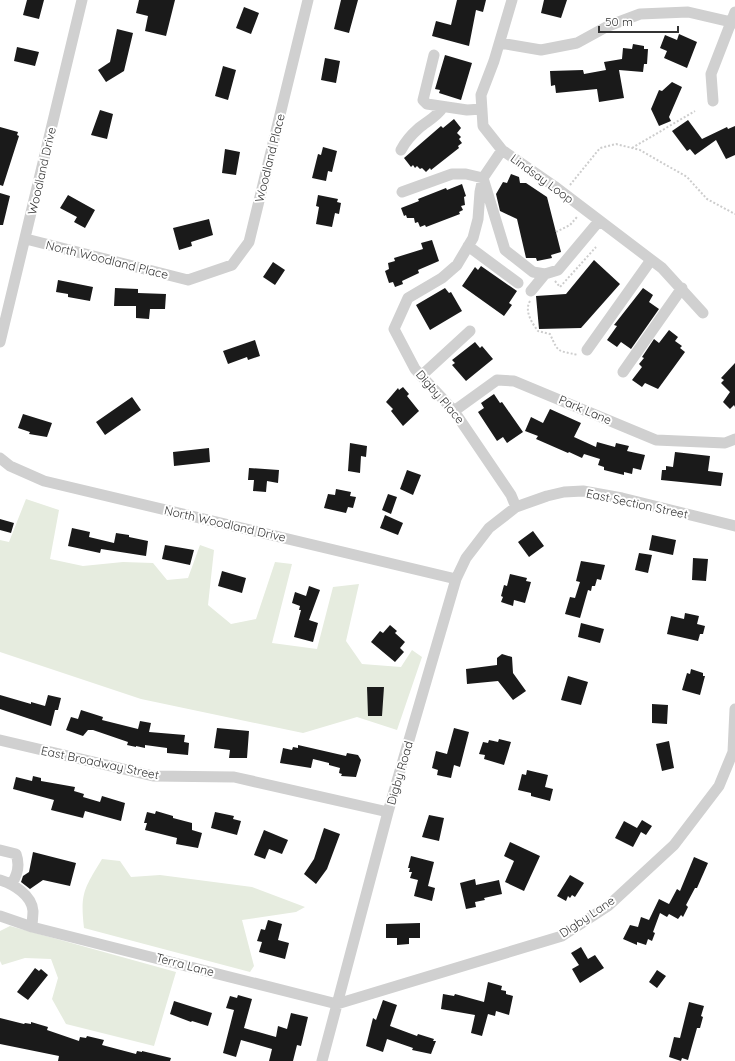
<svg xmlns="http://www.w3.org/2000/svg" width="735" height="1061" font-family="Quicksand,sans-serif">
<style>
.green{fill:#e6ecdf}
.building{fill:#1a1a1a}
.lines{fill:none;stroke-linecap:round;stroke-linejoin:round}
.path{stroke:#cdcdcd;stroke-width:2;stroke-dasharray:2 2;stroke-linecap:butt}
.minor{stroke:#d0d0d0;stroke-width:11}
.labels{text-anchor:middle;stroke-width:4;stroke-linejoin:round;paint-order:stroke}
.street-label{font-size:12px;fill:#333;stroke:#fff}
</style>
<rect width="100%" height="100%" fill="#fff"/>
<path class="green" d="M26,499l33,11 -9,49 33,7 40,-4 30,1 14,17 21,-2 12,-33 14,5 -6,55 23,19 25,-5 19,-57 17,2 -20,79 45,6 16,-62 26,-3 -13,57 16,23 39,3 11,-17 10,7 -25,73 -40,-13 -54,16 -162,-34 -141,-47v-112l9,2z
M102,859l18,2 11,16 29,-2 92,12 53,20 -9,5 -54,8 12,46 -4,6 -166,-44c-4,-35 0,-39 18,-69z
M10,926l166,46 -22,74 -88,-22 -14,-25 6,-21 -7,-19 -26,-1 -23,7 -2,-4v-30z"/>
<path class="building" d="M27,0h17l-5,19 -16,-4z
M139,0h36l-9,36 -21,-5 3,-15 -12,-3z
M341,0h17l-9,33 -15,-4z
M457,0h29l-3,12 -7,-2 -7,36 -37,-10 4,-15 15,4z
M544,0h23l-6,18 -20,-5z
M244,7l15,6 -8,21 -15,-6z
M117,29l16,4 -9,38 -18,11 -8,-12 12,-8z
M679,34l18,8 -10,26 -23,-10 3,-7 -7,-3 5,-13 12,5z
M633,44l11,2v3h4l-1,15h-3l-1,8 -24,-2 5,28 -25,4 -2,-13 -41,4 -1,-8 -4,1 -1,-15 33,-1 1,4 22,-4 -2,-8 18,-3 1,-11 9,1z
M17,47l22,5 -4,14 -21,-5z
M445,55l27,8 -11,37 -22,-7 1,-3 -5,-1z
M325,58l15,3 -4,22 -15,-3z
M223,66l13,4 -8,30 -13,-4z
M672,82l10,5 -13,30 2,4 -12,5 -8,-17 8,-19 3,1z
M100,110l13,4 -6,25 -16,-4z
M454,119l7,9 -4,5 4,4 -2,2 3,4 -4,3 1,2 -28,22 -1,-2 -4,4 -4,-4 -2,1 -3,-3 -2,2 -2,-3 -2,2 -7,-9 37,-32 2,2z
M688,120l14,19 25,-12 1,2 7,-3v29l-9,4 -10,-19 -21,15 -5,-6 -3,2 -15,-20z
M0,127l18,5 -1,3 2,1 -16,50 -3,-1z
M323,147l14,4 -5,21 -4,-1 -2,10 -14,-3 6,-24 3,1z
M225,149l15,3 -4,23 -14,-2z
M511,174l8,3 1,6h6l21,14 14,55 -10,3 1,3 -15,3 -1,-3h-10l-9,-39 -17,-8 -4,-17 7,-12 4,1z
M462,184l4,12 -2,1 1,8 -4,1 2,4 -4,2 1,2 -34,13 -1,-2 -5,2 -2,-5 -3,1 -1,-5h-7l-1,-3 -2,1 -3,-8 18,-7 -1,-2 28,-11 1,2z
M0,193l10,3 -7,29h-3z
M68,195l27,15 -10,18 -11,-6 3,-5 -17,-9z
M318,195l20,4 -1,3 4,1 -2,11 -4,-1 -3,14 -16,-3 3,-17 -3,-1z
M209,219l4,16 -22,7 1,4 -13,4 -6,-22z
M432,240l7,21 -21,9 1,3 -17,8 1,3 -8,3 -2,-5 -4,1 -4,-12 4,-2 -1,-6 7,-2 -1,-3 29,-9 -2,-6z
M594,260l26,24 -39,44 -42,1 -3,-33 30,-2z
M273,262l12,8 -10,15 -12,-8z
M481,266l36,25 -8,12 3,2 -8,11 -42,-30 13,-19 3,3z
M58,280l35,7 -3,14 -22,-4v-3l-12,-2z
M115,288l23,1v4l28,1 -1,15h-15l-1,10 -13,-1v-12h-22z
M445,288l4,5 2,-1 11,19 -32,19 -14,-25z
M643,288l10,7 -4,7 10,7 -28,40 -10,-7 -4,5 -10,-7 10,-14 -3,-1z
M669,330l9,7 -3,4 7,5 -2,2 5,4 -27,37 -13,-6 -3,4 -10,-7 10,-13 -3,-3 5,-6 -2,-1 12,-18 5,4z
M255,340l5,16 -12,4 -1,-3 -19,7 -5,-13z
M475,342l5,6 2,-2 11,13 -27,22 -14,-16 3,-2 -3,-3z
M735,363v44l-1,-2 -4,4 -7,-7 7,-10 -9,-9 3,-3 -3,-2z
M403,387l6,7 -2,2 12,15 -16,15 -12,-15 2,-2 -7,-7 12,-14 1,2z
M494,394l6,9 2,-1 21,30 -16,11 -4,-6 -6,4 -19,-29 6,-4 -3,-5z
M132,397l9,13 -36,25 -9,-13z
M550,409l31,14 -7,14 22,10 1,-5 18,5 1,-4 13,3 -2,5 18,4 -4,15 -8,-2 -1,6 -8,-2v3l-20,-5v-3l-6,-2 2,-6 -16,-5 -2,4 -13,-6 -1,1 -32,-14 2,-3 -13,-5 6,-14 12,6z
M23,414l29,9 -5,14 -18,-3 1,-2 -12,-4z
M350,443l17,3 -1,11 -5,-1 -1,17 -12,-2z
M209,448l1,14 -36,4 -1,-14z
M675,452l35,4 -2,15 15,2 -2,13 -60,-6 1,-10h4v-4l7,1z
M249,468l30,2 -1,13 -11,-2 -1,11 -13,-1 1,-11h-6z
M407,470l14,5 -8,20 -13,-6z
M336,489l15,3 -1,4 6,1 -3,11 -5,-1 -2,6 -22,-5 4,-14 7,1z
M388,494l9,3 -6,17 -9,-4z
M385,515l18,8 -5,12 -18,-7z
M0,519l14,4 -3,10 -11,-3z
M72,528l18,4 -1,5 25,6 2,-10 13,2v2l19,4 -2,15 -45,-7 -1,4 -32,-7z
M533,531l11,15 -15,11 -11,-15z
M652,535l24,5 -3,15 -24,-5z
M165,545l29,5 -4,15 -28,-6z
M639,553l13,2 -4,18 -13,-3z
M693,558l15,1 -2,22 -14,-1z
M581,561l24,4 -4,15 -4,-1 -2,7h-3l-1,5 -3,-1 -8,28 -15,-4 5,-17 5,1 5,-16 -4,-1z
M222,571l24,7 -4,15 -24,-7z
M510,574l17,4 -1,3 5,1 -6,21 -11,-3 -1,6 -12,-4 2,-5 -2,-1 3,-11 3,1z
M309,586l11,4 -11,30 9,3 -5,19 -19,-5 7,-27h-2l1,-4 -8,-3 3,-11 11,4z
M685,613l14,3 -2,8 8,2 -2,8h-3l-2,7 -31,-7 4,-18 13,3z
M581,623l23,6 -4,14 -22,-6z
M390,625l7,6 -2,2 10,9 -5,6 4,4 -9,10 -24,-20 9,-11 3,2z
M502,654l10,3 1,16 13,18 -13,9 -15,-19 -31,3 -1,-15 31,-4v-7z
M691,669l12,4v3h2l-5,19 -18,-5 5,-17 3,1z
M568,676l20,6 -7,23 -20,-5z
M367,687h17l-2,29h-14z
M0,695l31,9v-2l14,4 3,-11 13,3 -3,12h-3l-4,16 -51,-17z
M652,704l16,1 -1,19 -15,-1z
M81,710l22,7 -1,3 36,9 2,-8 11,2 -2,9 36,3 -1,7 5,1 -1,12 -21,-2v-5l-22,-3v3l-9,-2v1l-9,-2 1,-3 -35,-12h-5l-5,6 -17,-6 5,-13 7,2z
M217,728l32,3 -2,27h-18l1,-8 -16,-2z
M454,728l15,4 -9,35 -6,-2 -3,13 -14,-3 1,-5 -6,-2 4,-17 11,3z
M499,739l12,3 -7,23 -20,-6 1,-4 -6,-1 4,-12 5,1 1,-3 9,2z
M669,741l5,27 -12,3 -6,-27z
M298,745l48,11 1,-3 11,2 3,5 -5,17 -15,-1 1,-2 -3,-1 1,-5 -11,-3v-2l-16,-4 -2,9 -31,-5 3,-15 9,2 1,-3 5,1z
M527,770l21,5 -3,12 8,2 -3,12 -19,-5v-3l-13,-3 4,-16 4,1z
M33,776l8,2v3l34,6 -1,4 10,3 -1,3 17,5 2,-6 23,7 -4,18 -36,-10 -2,7 -32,-8 3,-10 -41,-11 3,-12 16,4z
M156,811l17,5v2l19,5v7l10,3 -4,15 -22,-4 1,-6 -32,-8 2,-7h-3l3,-11 8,2z
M215,812l19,4 -1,3 8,2 -4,14 -26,-7z
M429,815l15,3 -5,23 -17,-4z
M642,820l10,6 -6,9 -5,-3 -8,15 -18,-9 9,-17 13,7z
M324,828l16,6 -13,35 -11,15 -12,-10 10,-15z
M264,830l24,10 -6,14 -13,-5 -4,10 -11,-4z
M510,842l30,14 -16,35 -19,-9 9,-21 -10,-5z
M33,852l43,11 -6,23 -27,-6 -13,9 -9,-7 2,-6 6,-4z
M411,856l23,6 -6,24 7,2 -3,13 -18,-5 4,-16 -8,-2 2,-6h-3l1,-4h-2z
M694,857l14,6 -11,25h-2l-9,17 2,2 -5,10 -2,-2 -3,4 -9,-5 -2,3 -7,-4 -7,19 2,1 -3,8 -4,-2 -2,6 -9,-3v3l-14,-6 7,-14 8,2 3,-10 8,3 10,-21 10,5 8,-15 3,2z
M570,875l14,8 -9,14 -3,-2 -2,3 -2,-2 -2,5 -9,-5z
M475,879l1,6 23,-5 3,14 -18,4 1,2 -10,2 1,5 -10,2 -6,-26z
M268,920l14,4 -4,16 11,3 -4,16 -26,-7 3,-10 -5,-1 4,-12 4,1z
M420,923v15h-11v6l-12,1v-7h-11v-14z
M581,947l7,12 7,-4 9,13 -24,15 -8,-14 7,-4 -8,-12z
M35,968l4,3 2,-2 7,6 -20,25 -11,-8z
M657,970l9,6 -9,12 -8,-6z
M488,982l14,4 -1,4 5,1v3l7,2 -4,19 -13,-4 -1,5 -7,-2 -6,22 -11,-3 4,-18 -34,-6 2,-15 11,2 1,-2 29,8z
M238,995l14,4 -8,29 32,9 2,-11 9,3 4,-16 17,4 -7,29 -4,-1 -4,16h-24l3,-12 -31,-9 -5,17 -13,-4 11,-43 -8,-2 4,-12 7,2z
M383,1000l14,5 -7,21 27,10 1,-2 16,5 -1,2h3l-5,13 -19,-4 1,-2 -26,-9 -4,13 -17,-6 7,-28 3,2z
M174,1001l38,12 -4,13 -16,-5 -1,1 -21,-8z
M689,1002l15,4 -3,10 2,1 -3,11h-3l-9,32 -6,-2 -1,3 -12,-4 5,-20 6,1z
M0,1018l24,6 1,-1 6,1v-2l17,5 -1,3 32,11 1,-4 6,1 1,-2 17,4 -2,5 34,9 1,-3 5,1v-1l29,7 -1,3h-112l1,-5 -59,-12z"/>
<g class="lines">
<path class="path" d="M632,148l63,-37
M570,185l30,-37 16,-4 24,6 47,27 20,22 28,15
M556,232l14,-7 7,-8
M555,281l5,6 36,-40
M530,301c-6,10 2,22 8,30l12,3c9,20 7,16 28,21"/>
<path class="minor" d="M512,0l-18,61 -13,34 2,31 19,24 52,36 108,82 41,45
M500,43l41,7 36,-7 31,-17 32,-12 48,-2 47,11
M434,55l-11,45 4,4 40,6 15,-1
M713,101l-2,-27 24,-62
M401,150c4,-8 10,-15 18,-22 8,-7 18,-11 24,-21
M502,150l-19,28 -3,14 -2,27 -5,19 -16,27 -15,13 -34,20 -14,31 21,40 39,42 57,84 5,12
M402,192l50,-18h14l17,4 22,72 28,22 12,2 13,-4 41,-49
M26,239l162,41 44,-15 17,-23 59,-242
M468,246l50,37
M531,291l14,-17
M0,342l82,-342
M587,350l64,-90
M623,372l59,-84
M421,376l49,-45
M454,411l43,-31 17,1 142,59 69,3 10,-4
M0,458l10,8 34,15 412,98
M0,740l153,36 81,1 154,35
M0,850l16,4c4,11 2,20 -4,29
M0,880c13,4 32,15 33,31 0,5 -1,11 -1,16
M0,916l32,11 305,77 225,-68 46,-30 66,-61 45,-59 14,-34 2,-43
M322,1061l66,-249 68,-233 10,-21 23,-30 27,-21 31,-11 17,-4 19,-1 39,7 113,28"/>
</g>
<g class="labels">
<g class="street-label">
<text transform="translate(270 158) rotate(-76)" y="4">Woodland Place</text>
<text transform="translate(42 171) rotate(-77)" y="4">Woodland Drive</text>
<text transform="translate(542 179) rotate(36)" y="4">Lindsay Loop</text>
<text transform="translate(107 260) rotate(14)" y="4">North Woodland Place</text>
<text transform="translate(440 397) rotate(49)" y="4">Digby Place</text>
<text transform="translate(585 410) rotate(23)" y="4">Park Lane</text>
<text transform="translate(637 504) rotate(12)" y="4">East Section Street</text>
<text transform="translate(225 524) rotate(13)" y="4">North Woodland Drive</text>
<text transform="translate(100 763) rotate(12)" y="4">East Broadway Street</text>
<text transform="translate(400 773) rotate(-74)" y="4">Digby Road</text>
<text transform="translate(587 917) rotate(-34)" y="4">Digby Lane</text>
<text transform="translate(185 965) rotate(15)" y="4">Terra Lane</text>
</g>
</g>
<path d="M599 26v6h79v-6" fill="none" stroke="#333333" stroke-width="2"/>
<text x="605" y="26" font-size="12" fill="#333333" stroke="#ffffff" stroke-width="3" paint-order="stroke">50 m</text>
</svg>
